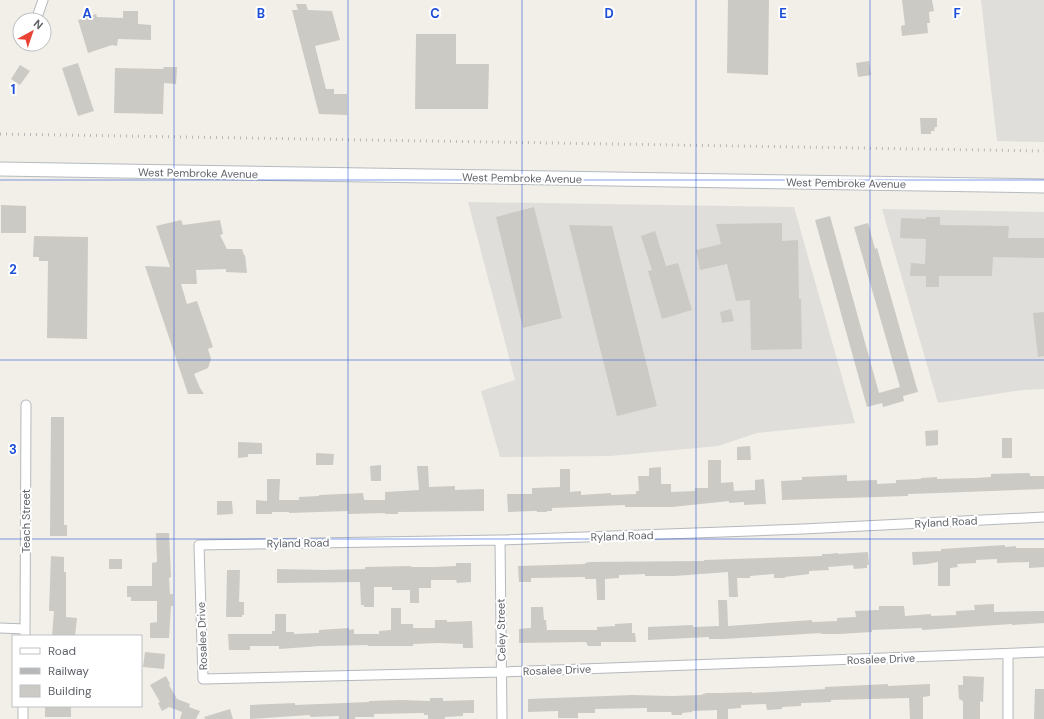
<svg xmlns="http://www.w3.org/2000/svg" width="1044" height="719" font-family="'DM Sans',sans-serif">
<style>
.industrial{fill:#e0deda}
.building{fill:#cccac5}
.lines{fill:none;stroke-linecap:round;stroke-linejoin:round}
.street-casing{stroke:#b5b8bc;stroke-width:11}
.secondary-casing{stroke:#b6babf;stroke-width:15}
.street{stroke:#fff;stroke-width:9}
.secondary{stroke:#fff;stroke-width:13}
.rail{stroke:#b6b7b8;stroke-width:3;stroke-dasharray:1 5;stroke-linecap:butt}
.grid{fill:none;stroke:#1d4ed8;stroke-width:1;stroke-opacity:0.55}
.labels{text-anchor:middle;stroke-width:4;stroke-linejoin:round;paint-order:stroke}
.street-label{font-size:11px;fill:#5f6368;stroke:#fff}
.grid-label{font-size:13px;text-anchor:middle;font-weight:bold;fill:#1d4ed8;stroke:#fff;stroke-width:4;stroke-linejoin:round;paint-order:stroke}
</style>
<rect width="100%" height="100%" fill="#f1efe8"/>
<path class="industrial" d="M981,0h63v142l-47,-1z
M468,202l326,5 61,216 -98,10 -39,13 -108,10 -110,1 -19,-66 34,-11z
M882,209l162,3v177l-22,1 -84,13z"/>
<path class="building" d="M728,0h41l-1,75 -41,-2z
M902,0h30l2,11 -5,1 1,11h-3l1,10 -26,3 -1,-10 4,-1z
M296,4h10l2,6 24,1 8,29 -25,6 11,43h8v5h13v21l-28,-1 -27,-104h6z
M123,11h15v13l13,1v15l-33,-1 -1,7 -5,-1 -24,8 -10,-33 18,-6 1,3 26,1z
M416,34h40v30h33l-1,45h-73z
M869,61l2,14 -13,2 -2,-14z
M78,63l16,48 -16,5 -16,-48z
M20,65l10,6 -10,14 -9,-6z
M164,67h13l-1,17 -12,-1 -1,31 -49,-1 1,-45 48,1z
M920,118h17v9h-2l-1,4h-3v3h-10z
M1,205l25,1v27h-25z
M534,207l28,111 -39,10 -27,-111z
M830,216l49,177 21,-6 -46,-160 14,-4 7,26 2,-1 41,144 -15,4 1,5 -21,6 -1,-4 -15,4 -52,-187z
M926,217h14v8l69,1 -1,12h36v20l-51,-1 -1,19h-53v11h-13v-11h-16l1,-13 14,1 1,-25 -26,-1 1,-20 25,1z
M181,220l2,5 37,-5 3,14 -3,1 7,14h15l2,6h1l2,18 -21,-1v-3l-30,1 1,14h-16l6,20 10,-3 16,46 -5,2 3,10 -3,9 -14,6 6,14 4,6h-16l-43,-128 25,1 -14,-41z
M782,223v18l16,-1 1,59h2l1,50 -51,1 -1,-50 -14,1 -9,-37 -27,6 -4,-20 25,-6 -5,-20z
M569,225l43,1 45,180 -40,10z
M655,231l11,35 12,-3 14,47 -30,9 -14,-48 4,-1 -11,-34z
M34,236l54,1 -1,102 -40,-1 1,-77h-9v-4h-6z
M731,309l3,12 -12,2 -2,-11z
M1044,312v44l-6,1 -5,-44z
M51,417h13v108h3v11h-17z
M938,430v15l-12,1 -1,-15z
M1002,438h10v20h-10z
M238,442l24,1v11h-14v3l-10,1z
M750,446l1,14h-14v-13z
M316,453l18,1 -1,11h-17z
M708,460h13v23l12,-1 1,9 21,-1v-10l9,-1 2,25 -22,1v-3l-15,1v-2l-57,6h-47v-2l-73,3v3h-5v1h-10v-1h-4l-25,1 -1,-18h25v-6l28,-1v-18h10v23l11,-1v4l30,-2v2l25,-1v-3h3l-1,-15h11v-8l12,-1v17h10v8l24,-1v-3h13z
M381,465v16h-10l-1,-15z
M417,466h11l1,21 26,-1v4l29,-1v22l-86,1v2h-13v-1l-37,1v-3l-59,2v-1h-17v2h-16v-14l11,1v-22h13l-1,21h20v-3l20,-1v-1l44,-2 1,7h21v-8l34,-2z
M1029,473l1,1v2h14v13l-106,4 -30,1v2l-126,4 -1,-19 21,-1v-3l45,-2v6l30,-1v4l19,-1v-3l25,-1v-1l16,-1v2l38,-1 16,-1v-3z
M217,501h15l1,13 -16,1z
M156,533h13l2,44 -2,1 1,16h3v12h-2l-2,32h-19v-15l7,-1v-21h-26v-4h-4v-11h25v-23l5,-1z
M1005,545v2l11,-1v2h28v19l-15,1v-6l-32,1v-4l-21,1v3l-19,1 1,3 -8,1v18h-12v-24l-11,2 -14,1 -1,-13 29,-1v-2z
M868,552l1,13h-2v3l-13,1 -1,-4 -25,2 1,3 -20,1v3l-24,3v1h-11v-4l-24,2v2h-13l1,19h-9l-1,-25 -54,4h-29v-2l-26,1v3l-14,1v21h-8l-1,-21h-11v-2l-54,1v4h-12l-1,-16 67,-2v-1l5,-1 114,-1v-1l118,-4v-2h6l10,-1v1z
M51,556l13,1v15h2v45l11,1 -2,18h-23l2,-25h-5z
M109,559h13v10h-13z
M456,563h15v19l-14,1 -1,-3h-25v8h-12v15h-9v-13h-18v-3h-18v20h-10v-2h-3l-1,-23 -83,1v-14l46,1 42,-1v-2l46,-1v1h23l22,-1z
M227,570h13l-1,32h5v13h-2v2h-16z
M718,600h9l1,26 84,-6v2l25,-1v-3l19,-1 -1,-6 24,-1v-4h25l1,10 26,-2v2l25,-1v-4l19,-1 -1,-5 20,-1v8l50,-1v12l-32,2v-1l-90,6v-2l-50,2v2l-33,2h-18v-1l-97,6h-15v-2l-61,3v-13l45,-2v2l26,-1z
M531,607h12l1,13h2l1,10h50v-3l18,-1v-2l17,-1v10h3l1,9h-35v4h-13l-2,-4 -67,1v-14l12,-1z
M391,608h10v16h12v4h22v-8h12v2l25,-1 1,27h-10v-4l-25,-1 -25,1v2h-45v-1l-48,1 -41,3v-3h-29v4h-21l-1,-16h44v-3h3v-17h11v18h8v2l25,-1v-3l30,-2v2l5,-1v5h25v-3l12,-1z
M145,652l20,2 -1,15 -21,-2z
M166,676l4,8 -1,1 8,14 13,5 -1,3 11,4 -4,8h-16l2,-7 -13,-5 -7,4 -4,-8 2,-1 -10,-17z
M963,676l21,1 -1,25 -3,-1v18h-17v-18l-4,-2 -1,-14h5z
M888,684v2l42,-2v12l-7,1v22h-13l-1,-21 -78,2v2l-30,1v3l-19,1v2l-15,1 -1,-6 -25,1v3l-13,1v10h-11v-9l-25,1v1l-10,1v2h-10l-1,-3h-24v-4l-52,1v4h-17v5h-20v-7l-30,1v-13l104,-4 39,1 30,-1 5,-2h16l30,-1v1l73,-4v-2z
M1035,689h9v30h-10z
M430,698h13v3l31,-1v13h-11v3l-18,1v2h-17v-4h-4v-2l-50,1v3h-19v2h-16v-3l-29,1v-2l-60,4v-14l45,-2v2l50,-2 24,-1v-1l33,-1 28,1z
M48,706h23v11h-26v-10z
M230,709l3,10h-28l-1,-2z"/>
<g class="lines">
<defs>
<path id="street" d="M36,20l7,-20
M1044,517l-241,12 -303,11 -301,5 4,134 299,-7 542,-20
M500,540l2,179
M0,628l25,1
M25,636l1,-231
M23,719v-13
M1008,719v-65"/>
<path id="secondary" d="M0,169l1044,17"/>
</defs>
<use href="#street" class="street-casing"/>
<use href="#secondary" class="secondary-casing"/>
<use href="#street" class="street"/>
<use href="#secondary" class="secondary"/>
<path class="rail" d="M0,134l1044,17"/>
</g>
<path class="grid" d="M174,0v719M348,0v719M522,0v719M696,0v719M870,0v719M0,180h1044M0,360h1044M0,539h1044"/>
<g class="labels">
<g class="street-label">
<text transform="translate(198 173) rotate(1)" y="4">West Pembroke Avenue</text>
<text transform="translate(522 178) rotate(1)" y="4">West Pembroke Avenue</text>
<text transform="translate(846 183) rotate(1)" y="4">West Pembroke Avenue</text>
<text transform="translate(26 521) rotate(-90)" y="4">Teach Street</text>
<text transform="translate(946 522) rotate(-3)" y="4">Ryland Road</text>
<text transform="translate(622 536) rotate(-2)" y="4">Ryland Road</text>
<text transform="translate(298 543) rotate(-1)" y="4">Ryland Road</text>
<text transform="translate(501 630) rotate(-91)" y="4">Celey Street</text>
<text transform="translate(202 636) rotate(-92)" y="4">Rosalee Drive</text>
<text transform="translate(881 659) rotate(-2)" y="4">Rosalee Drive</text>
<text transform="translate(557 670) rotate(-2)" y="4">Rosalee Drive</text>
</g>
</g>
<g class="grid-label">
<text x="87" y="18">A</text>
<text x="261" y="18">B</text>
<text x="435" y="18">C</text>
<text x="609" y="18">D</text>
<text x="783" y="18">E</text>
<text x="957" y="18">F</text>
<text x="13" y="94">1</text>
<text x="13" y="274">2</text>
<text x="13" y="454">3</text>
</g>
<rect x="12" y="635" width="130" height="72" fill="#ffffff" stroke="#bfc1c3"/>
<rect x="20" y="648" width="20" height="6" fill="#ffffff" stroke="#bfc1c3"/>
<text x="48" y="655" font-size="12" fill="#5f6368">Road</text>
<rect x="20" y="668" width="20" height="6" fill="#b6b7b8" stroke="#bfc1c3"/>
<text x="48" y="675" font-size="12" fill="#5f6368">Railway</text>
<rect x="20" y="685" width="20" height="12" fill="#cccac5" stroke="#bfc1c3"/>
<text x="48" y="695" font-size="12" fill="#5f6368">Building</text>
<g transform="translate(32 32) rotate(40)"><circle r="19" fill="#ffffff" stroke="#bfc1c3"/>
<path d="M0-3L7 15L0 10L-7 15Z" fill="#ea4335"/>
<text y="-6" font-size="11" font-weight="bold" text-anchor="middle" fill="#5f6368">N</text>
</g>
</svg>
